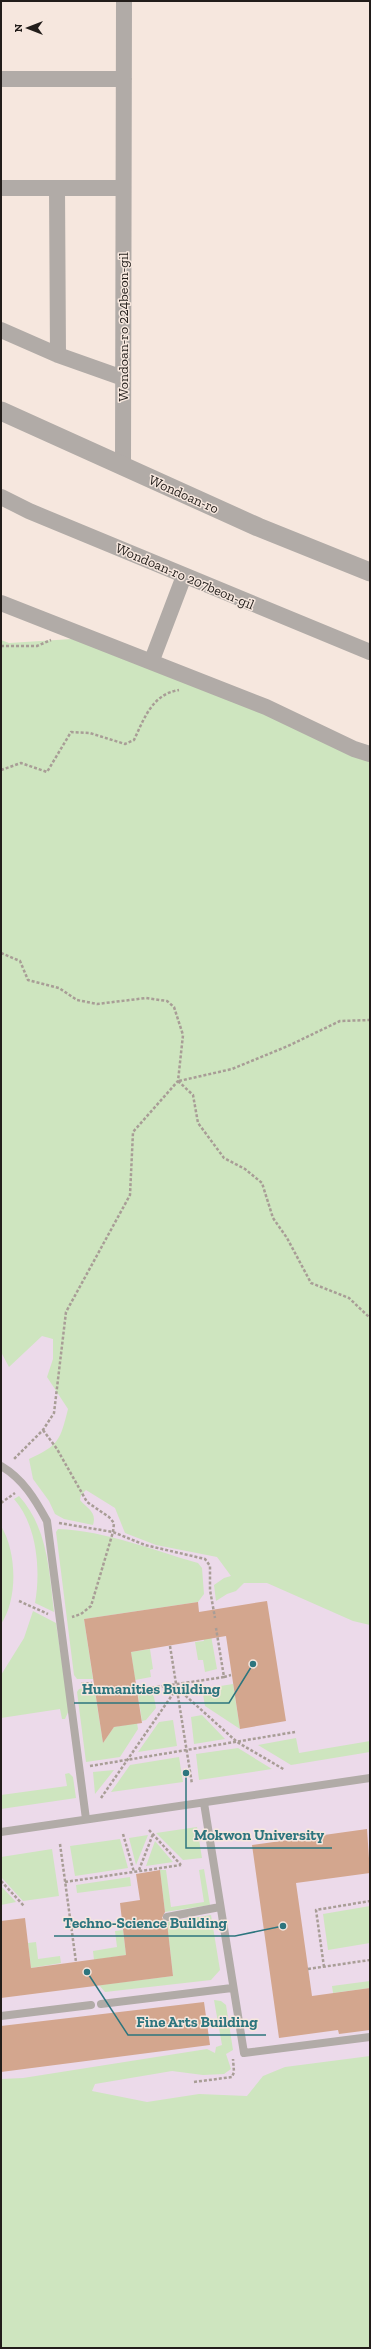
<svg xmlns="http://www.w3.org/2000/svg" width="371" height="2349" font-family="'Zilla Slab',serif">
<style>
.education{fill:#ecdaea}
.green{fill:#cee5bf}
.building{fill:#d3a68e}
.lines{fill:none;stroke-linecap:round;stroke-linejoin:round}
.path{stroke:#a89d96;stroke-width:2.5;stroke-dasharray:3 2;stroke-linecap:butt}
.service{stroke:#b1aba7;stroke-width:8}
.minor{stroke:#b1aba7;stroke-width:16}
.tertiary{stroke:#b1aba7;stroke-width:19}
.labels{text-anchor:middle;stroke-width:3;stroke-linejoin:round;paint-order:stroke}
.street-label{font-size:14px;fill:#221d1a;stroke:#f6e7de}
.leader{fill:none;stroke:#2d757e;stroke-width:1.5}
.callout-dot{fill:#2d757e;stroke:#f6e7de;stroke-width:1.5}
.callout-label{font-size:15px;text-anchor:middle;font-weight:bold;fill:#2d757e;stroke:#f6e7de;stroke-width:3;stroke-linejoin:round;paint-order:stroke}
</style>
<rect width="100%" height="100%" fill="#f6e7de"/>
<path class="education" d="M1,1265l369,161v695l-369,46z"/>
<path class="green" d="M72,639l181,65 117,57v864l-17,-4 -86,-38h-23l-8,8 -9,3 -11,7 -2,-16 10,-7 7,-2 -14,-19 -61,-12 -31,-12 -10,-25 -29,-18 -5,5 -1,5c8,9 17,12 13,25l-29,-6 -9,-5 -6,-13 -16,-22 -4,-20c30,-14 31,-18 39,-50l-21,-32 6,-18v-20l-11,-3 -33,31 -8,-15v-712l8,3z
M19,1496c29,32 30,75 35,116l-19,-9c6,-33 2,-78 -21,-104z
M1,1526c16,26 17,73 0,98z
M58,1529c49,2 94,21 140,34l4,5 2,26 -6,8 -114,17 9,60h-16l-3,-4 -18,-143z
M33,1611l23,12 13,87 -4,9h-3l-2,-10 -59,9v-43l23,-37z
M210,1630l7,39 -12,3 -2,-12h-5l-3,-18 9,-1 -2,-10z
M150,1649l3,20 -3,1 1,7 -16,3 -4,-28z
M233,1684l7,45 -35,-23 -3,-17z
M94,1686l9,57 11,-16 23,-4 1,6 -18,28 -34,5 -9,-70 2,-3z
M151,1693l3,4 2,11 -10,12 -4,1 -4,-26z
M202,1715l23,24 -31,5 -3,-27z
M173,1720l4,26 -39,6 21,-30z
M296,1738l3,15 71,-12v11l-79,13 -33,-20z
M238,1748l34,21 -73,11 -3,-26z
M179,1757l4,25 -72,10 19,-27z
M114,1770l-19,24 -2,-22z
M69,1773l4,4 3,21 -75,11v-14l66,-9 -2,-12z
M197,1827l5,31 -19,2 -27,-27z
M148,1835l-12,30 -7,-27z
M120,1839l8,29 -53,8 -5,-30z
M155,1841l18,21 -27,4z
M52,1849l7,47 -36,5 -22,-24v-20z
M204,1869l6,36 -45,7 -5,-42h6l5,37 33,-5 -5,-32z
M130,1877l1,9 -54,7 -1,-8z
M1,1886l15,16 -15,3z
M370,1906v37l-42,7 -5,-36z
M211,1915l9,55 -9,10 -106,12 -6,-7 74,-9 -6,-54z
M123,1930l3,25 -32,5 -1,-9 24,-4 -2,-16z
M36,1942l2,17 22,-3 1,7 -30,5 -3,-25z
M370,1981v7l-37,5 -1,-7z
M214,2000l7,1 5,4 7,45 -7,4 5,15 -7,5 -21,1 -31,-4 -77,13 -3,7 55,11 52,-8 48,2 16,-20 22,-9 85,-11v292h-369v-269l22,-1 184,-29 8,4 1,-6 6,-2z"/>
<path class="building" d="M267,1601l19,120 -46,8 -14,-93 -95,16 11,71 -28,4 -11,16 -19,-124 114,-17 1,10z
M367,1829l3,44 -74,10 16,113 58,-8v42l-31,4 -1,-4 -59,8 -27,-193z
M160,1870l5,42 -3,6 5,4 6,54 -172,22v-77l24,-3 6,50 95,-13 -6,-52 20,-3 -4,-26z
M204,2002l6,43 -209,27v-46z"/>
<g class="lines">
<path class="path" d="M1,646h36l14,-6
M1,770l20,-7 26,9 24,-40 19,1 35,11 9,-4c10,-21 18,-46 45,-50
M1,953l19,8 8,19 31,8 18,12 20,4 49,-6 21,3 7,6 9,28 -5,46 -45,51 -3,63 -64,117 -12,101 -11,17 -30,30
M178,1081l15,14 5,28 26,35 21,11 17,14 11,35 14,20 24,45 38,15 21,20
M179,1081l53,-12 56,-23 52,-25 30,-1
M43,1430l14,19 30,53 22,15 5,6 -1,9 -22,74 -10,8 -9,3
M1,1503l14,-10
M59,1523l54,9 32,13 60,14 5,7v24l5,28
M19,1601l29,13
M170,1646l22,138
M224,1677l7,-2
M81,1684l11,-1
M137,1690l87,-13 -8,-49
M90,1766l205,-34
M101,1798l76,-110 60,54 48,28
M149,1830l32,35
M123,1834l11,38
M60,1844l16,118
M139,1870l14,-36
M1,1881l23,25
M65,1882l116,-17
M324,1967l-8,-57 54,-9
M308,1969l62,-9
M194,2082l38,-5 2,-5 -1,-13"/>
<path class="service" d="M1,1466c22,13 34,33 46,55l39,298
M204,1803l40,250 126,-16
M1,1832l369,-54
M167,1917l53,-10
M101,2004l131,-16
M1,2016l90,-11"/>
<path class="minor" d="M1,79h123
M1,188h122
M57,188l1,167
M1,330l57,25 65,23
M123,467l1,-466
M1,497l28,14 341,141
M1,603l265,104 88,42 16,5
M152,660l32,-84"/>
<path class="tertiary" d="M1,411l257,116 112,45"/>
</g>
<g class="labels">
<g class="street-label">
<text transform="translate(123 327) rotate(-90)" y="5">Wondoan-ro 224beon-gil</text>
<text transform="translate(184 494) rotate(24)" y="5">Wondoan-ro</text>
<text transform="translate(185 576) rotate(23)" y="5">Wondoan-ro 207beon-gil</text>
</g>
</g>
<path class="leader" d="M253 1664L229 1703H74M186 1773L186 1848H332M283 1926L235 1936H54M87 1972L128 2035H266"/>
<g class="callout-dot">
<circle cx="253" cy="1664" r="4"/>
<circle cx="186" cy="1773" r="4"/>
<circle cx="283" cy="1926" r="4"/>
<circle cx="87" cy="1972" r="4"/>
</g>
<g class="callout-label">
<text x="151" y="1694">Humanities Building</text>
<text x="259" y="1840">Mokwon University</text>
<text x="145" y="1928">Techno-Science Building</text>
<text x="197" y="2027">Fine Arts Building</text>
</g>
<rect width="371" height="2349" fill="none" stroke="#221d1a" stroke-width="4"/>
<g transform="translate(28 28) rotate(270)" stroke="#f6e7de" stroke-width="3" paint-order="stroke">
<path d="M0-3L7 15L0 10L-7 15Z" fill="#221d1a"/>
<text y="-6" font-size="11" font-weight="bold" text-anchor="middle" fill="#221d1a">N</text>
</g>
</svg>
